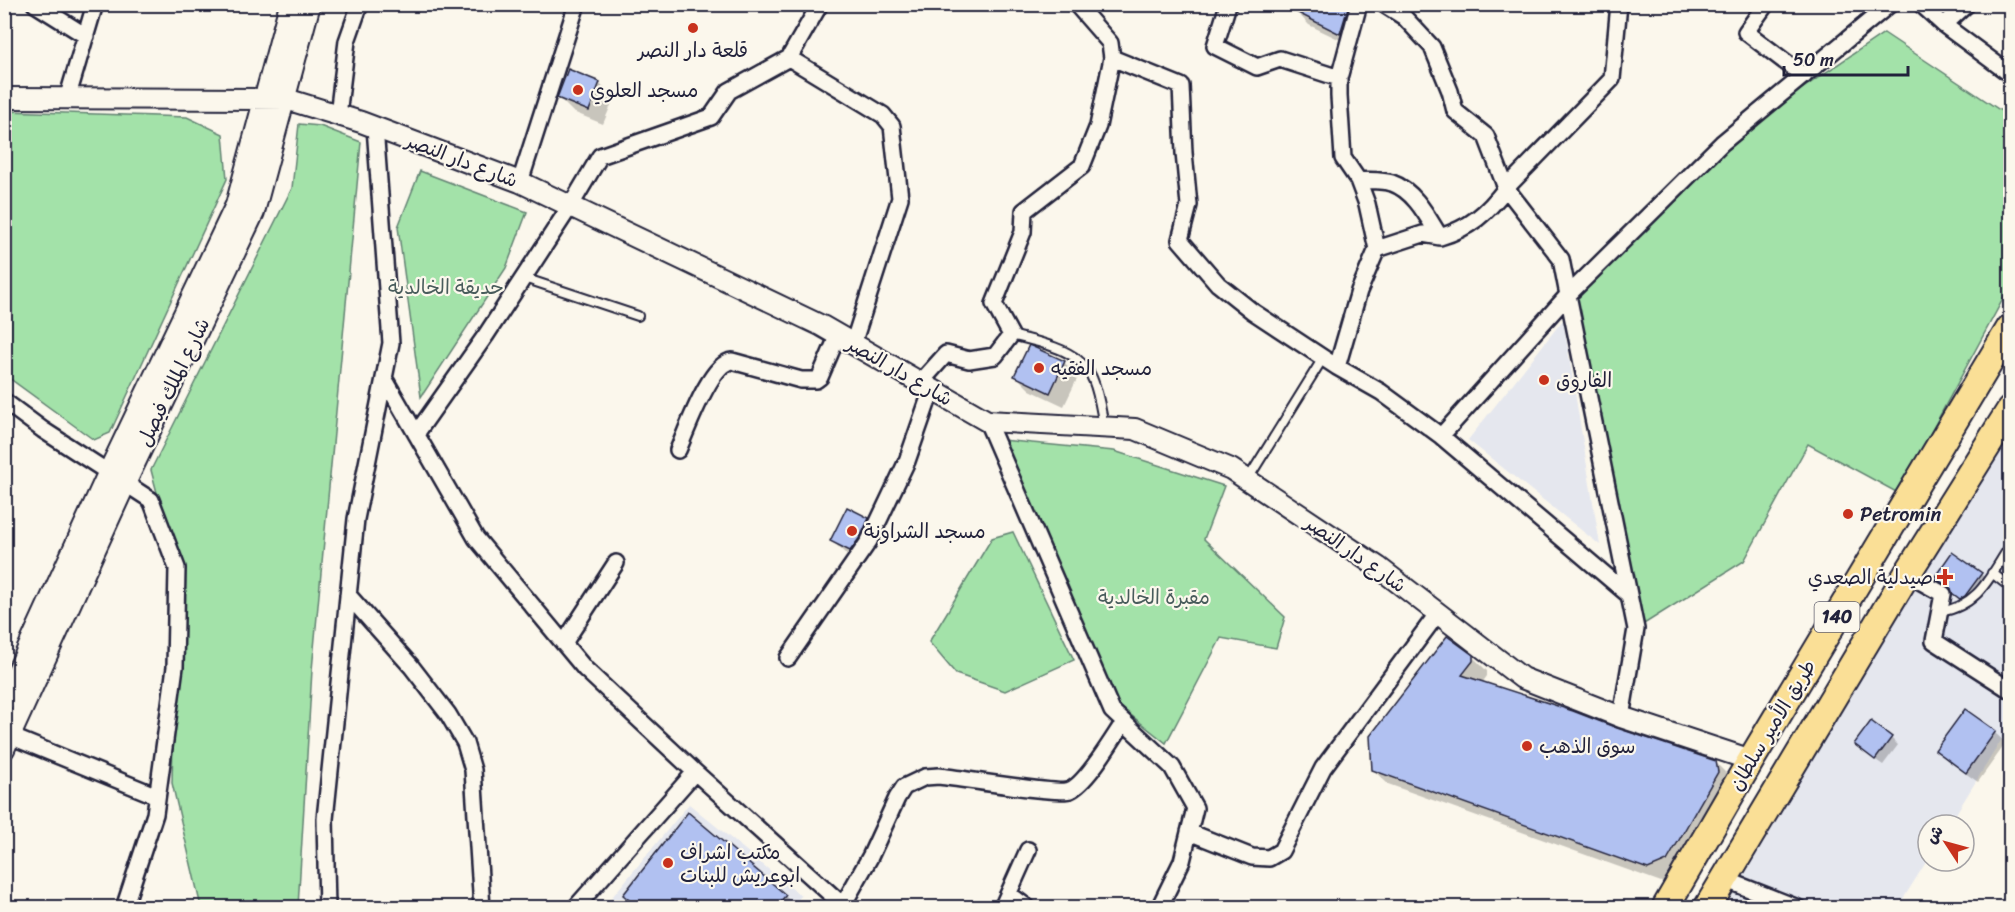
<svg xmlns="http://www.w3.org/2000/svg" width="2015" height="912" font-family="Sriracha,'Playpen Sans Arabic',sans-serif">
<style>
.built{fill:#e5e7ee}
.green{fill:#a3e2a9;stroke:#628272;stroke-width:1.5}
.shadow{fill:#0003}
.building{fill:#b1c1f1;stroke:#22223b;stroke-width:1.5}
.lines{fill:none;stroke-linecap:round;stroke-linejoin:round}
.service-casing{stroke:#22223b;stroke-width:12}
.minor-casing{stroke:#22223b;stroke-width:20}
.tertiary-casing{stroke:#22223b;stroke-width:24}
.trunk-casing{stroke:#22223b;stroke-width:30}
.service{stroke:#fbf7ec;stroke-width:8}
.minor{stroke:#fbf7ec;stroke-width:15}
.tertiary{stroke:#fbf7ec;stroke-width:20}
.trunk{stroke:#fadf96;stroke-width:26}
.poi-dot{fill:#c8321e;stroke:#fbf7ec;stroke-width:2}
.labels{text-anchor:middle;stroke-width:4.5;stroke-linejoin:round;paint-order:stroke}
.shield{fill:#fbf7ec;stroke:#636270;stroke-width:1.5}
.shield-label{font-size:18px;font-weight:bold;fill:#22223b}
.poi-label{font-size:20px;fill:#22223b;stroke:#fbf7ec;text-anchor:start}
.street-label{font-size:20px;fill:#22223b;stroke:#fbf7ec}
.park-label{font-size:20px;fill:#495c5c;stroke:#fbf7ec}
</style>
<rect width="100%" height="100%" fill="#fbf7ec"/>
<filter id="ink" filterUnits="userSpaceOnUse"><feTurbulence type="fractalNoise" baseFrequency=".0167" numOctaves="2"/><feDisplacementMap in="SourceGraphic" scale="12" xChannelSelector="R" yChannelSelector="G"/><feConvolveMatrix kernelMatrix="1 2 1 2 8 2 1 2 1" color-interpolation-filters="sRGB"/></filter>
<g filter="url(#ink)">
<path class="built" d="M1563,320l37,225 -132,-105z
M2010,424v302l-61,99h-21v34l-30,48 -173,1z
M689,804l112,92 -9,11 -189,1z"/>
<path class="green" d="M1884,33l126,84v169l-112,207 -90,-49 -64,117 -108,68 -68,-334 154,-152z
M5,111l182,6 36,17 4,45 -117,254 -16,7 -89,-65z
M299,124l21,2 41,16 -49,528 -14,237h-97l-29,-124 5,-215 -26,-98 141,-282z
M420,171l107,41 -21,56 -85,129 -23,-170z
M1002,440l112,11 110,35 -20,53 81,78 -9,31 -55,-10 -55,105 -49,-39z
M1013,532l61,128 -69,31 -49,-17 -27,-32 63,-104z"/>
<path class="shadow" d="M1298,4h57l10,10 -10,33 -46,-22 -14,-15z
M599,83l15,15 -11,26 -30,-12 -14,-14z
M1064,362l14,15 -14,29 -34,-16 -14,-14z
M868,520l15,14 -18,30 -18,-9 -15,-14z
M1981,574l7,7 -20,24 -32,-28z
M1472,656l15,15v5l-5,7 233,79 15,15 -49,98 -17,8 -276,-99 -15,-14z
M1966,711l29,22 11,10 -28,39 -30,-21 -11,-11z
M1891,738l7,7 -15,20 -20,-14z
M625,895l160,1 11,10 -158,2z"/>
<path class="building" d="M1280,4h69l-9,30z
M568,69l32,13 -11,29 -32,-13z
M1029,345l36,16 -15,32 -36,-17z
M847,507l22,11 -8,18 -11,15 -20,-10z
M1952,552l30,21 -17,23 -5,3 -8,-6 -4,-7 -14,-8z
M1447,636l26,19v6l-11,14 111,36 44,17 99,33 2,11 -51,89 -19,8 -276,-99 -2,-34z
M1965,709l31,22 -30,42 -31,-23z
M1871,721l21,16 -17,23 -21,-16z
M688,812l98,83 -11,13h-136l-16,-13z"/>
<g class="lines">
<defs>
<path id="service" d="M524,278l114,38
M1011,335c28,7 70,14 82,45 6,14 8,31 11,46
M1248,479l75,-121
M1992,573l18,14
M1940,612c39,-6 50,-36 70,-66"/>
<path id="minor" d="M35,4l51,32
M1076,4l34,39 2,15
M1226,4l1,4 -12,38 42,21 23,-8 59,19
M1359,4l-20,74v18l4,62 15,22c10,1 24,0 34,3 23,8 36,35 48,54 30,-9 47,-24 66,-49l-20,-52 -31,-25 -5,-20 -18,-44 -28,-30 -19,-12
M1766,4l-20,28 58,44
M1921,4l23,21 66,49
M1944,25l23,-21
M789,58l94,57 9,11 8,72 -47,146
M67,99l28,-95
M338,115l9,-74 13,-37
M1358,180l9,24 10,45 46,-15 17,3
M520,182l57,-178
M1377,249l-18,42 -22,76 44,25 60,44 127,-141 -7,-36 -55,-71 106,-109 7,-75
M384,378l92,160 109,131 110,103 151,136
M920,383l26,-29 23,6 26,-4 16,-21 -17,-31 29,-72 1,-21 58,-45 16,-40 14,-68 69,28 3,67 5,52 -9,35 38,44 34,27 85,56
M4,401l39,29 108,70 26,68 -2,99 -20,147 -31,94
M987,421l125,290 60,56 23,41 -13,53 -23,47
M416,434l70,-99 85,-130 29,-49 111,-39 18,-26 60,-33 31,-54
M1441,436l188,159
M678,450c9,-20 32,-87 54,-89l69,19h15l4,-3 18,-42
M1907,574l36,20 -9,47 76,49
M348,595l63,71 37,48 17,29 8,27 9,138
M564,643l52,-80
M788,658l81,-117 38,-80 25,-72
M1621,717l15,-88 -68,-334 154,-152 168,-139
M10,736l147,60
M1189,832l63,25 17,1 12,-7 42,-83 115,-155
M1724,879l74,29
M1009,894l19,14
M843,905l27,-48 27,-59 7,-11 21,-10 14,-1c19,2 121,19 131,14 17,-7 43,-52 54,-68
M327,908l-2,-89 31,-300 35,-176 -16,-216
M575,908l120,-136
M1002,908l26,-58"/>
<path id="tertiary" d="M4,98l282,1 75,23 159,60 302,144 165,95 148,8 96,40 147,98 144,111 99,39 130,43
M4,701l108,-236 124,-260 54,-201
M4,749l126,-276 124,-261 56,-208"/>
<path id="trunk" d="M1665,908l86,-148 259,-432
M1707,908l200,-334 103,-164"/>
</defs>
<use href="#service" class="service-casing"/>
<use href="#minor" class="minor-casing"/>
<use href="#tertiary" class="tertiary-casing"/>
<use href="#trunk" class="trunk-casing"/>
<use href="#service" class="service"/>
<use href="#minor" class="minor"/>
<use href="#tertiary" class="tertiary"/>
<use href="#trunk" class="trunk"/>
</g>
</g>
<g class="poi-dot">
<circle cx="693" cy="28" r="6"/>
<circle cx="578" cy="90" r="6"/>
<circle cx="1039" cy="368" r="6"/>
<circle cx="1544" cy="380" r="6"/>
<circle cx="1848" cy="514" r="6"/>
<circle cx="852" cy="531" r="6"/>
<path d="M1942 568h6v6h6v6h-6v6h-6v-6h-6v-6h6z"/>
<circle cx="1527" cy="746" r="6"/>
<circle cx="668" cy="863" r="6"/>
</g>
<g class="labels">
<rect class="shield" x="1814.5" y="602" width="45" height="30" rx="4.5"/>
<g class="shield-label">
<text x="1837" y="623">140</text>
</g>
<g class="poi-label">
<text x="693" y="57" text-anchor="middle">قلعة دار النصر</text>
<text x="590" y="97">مسجد العلوي</text>
<text x="1051" y="375">مسجد الفقيه</text>
<text x="1556" y="387">الفاروق</text>
<text x="1860" y="521">Petromin</text>
<text x="864" y="538">مسجد الشراونة</text>
<text x="1933" y="584" text-anchor="end">صيدلية الصعدي</text>
<text x="1539" y="753">سوق الذهب</text>
<text x="680" y="859">مكتب اشراف<tspan x="680" dy="23">ابوعريش للبنات</tspan></text>
</g>
<g class="street-label">
<text transform="translate(462 160) rotate(21)" y="7">شارع دار النصر</text>
<text transform="translate(900 371) rotate(30)" y="7">شارع دار النصر</text>
<text transform="translate(173 382) rotate(-64)" y="7">شارع الملك فيصل</text>
<text transform="translate(1356 554) rotate(35)" y="7">شارع دار النصر</text>
<text transform="translate(1772 725) rotate(-59)" y="7">طريق الأمير سلطان</text>
</g>
<g class="park-label">
<text x="446" y="294">حديقة الخالدية</text>
<text x="1154" y="604">مقبرة الخالدية</text>
</g>
</g>
<rect width="2015" height="912" fill="none" stroke="#fbf7ec" stroke-width="24"/>
<rect x="12" y="12" width="1991" height="888" fill="none" stroke="#22223b" stroke-width="2" filter="url(#ink)"/>
<g transform="translate(1946 843) rotate(306)"><circle r="28" fill="#fbf7ec" stroke="#a4a2a5" stroke-width="1.5"/>
<path d="M0-4.5L10 22L0 15L-10 22Z" fill="#c8321e"/>
<text y="-9" font-size="16" font-weight="bold" text-anchor="middle" fill="#22223b">ش</text>
</g>
<path d="M1784 66v9h124v-9" fill="none" stroke="#22223b" stroke-width="3"/>
<text x="1793" y="66" font-size="18" fill="#22223b" stroke="#fbf7ec" stroke-width="4.5" paint-order="stroke">50 m</text>
</svg>
